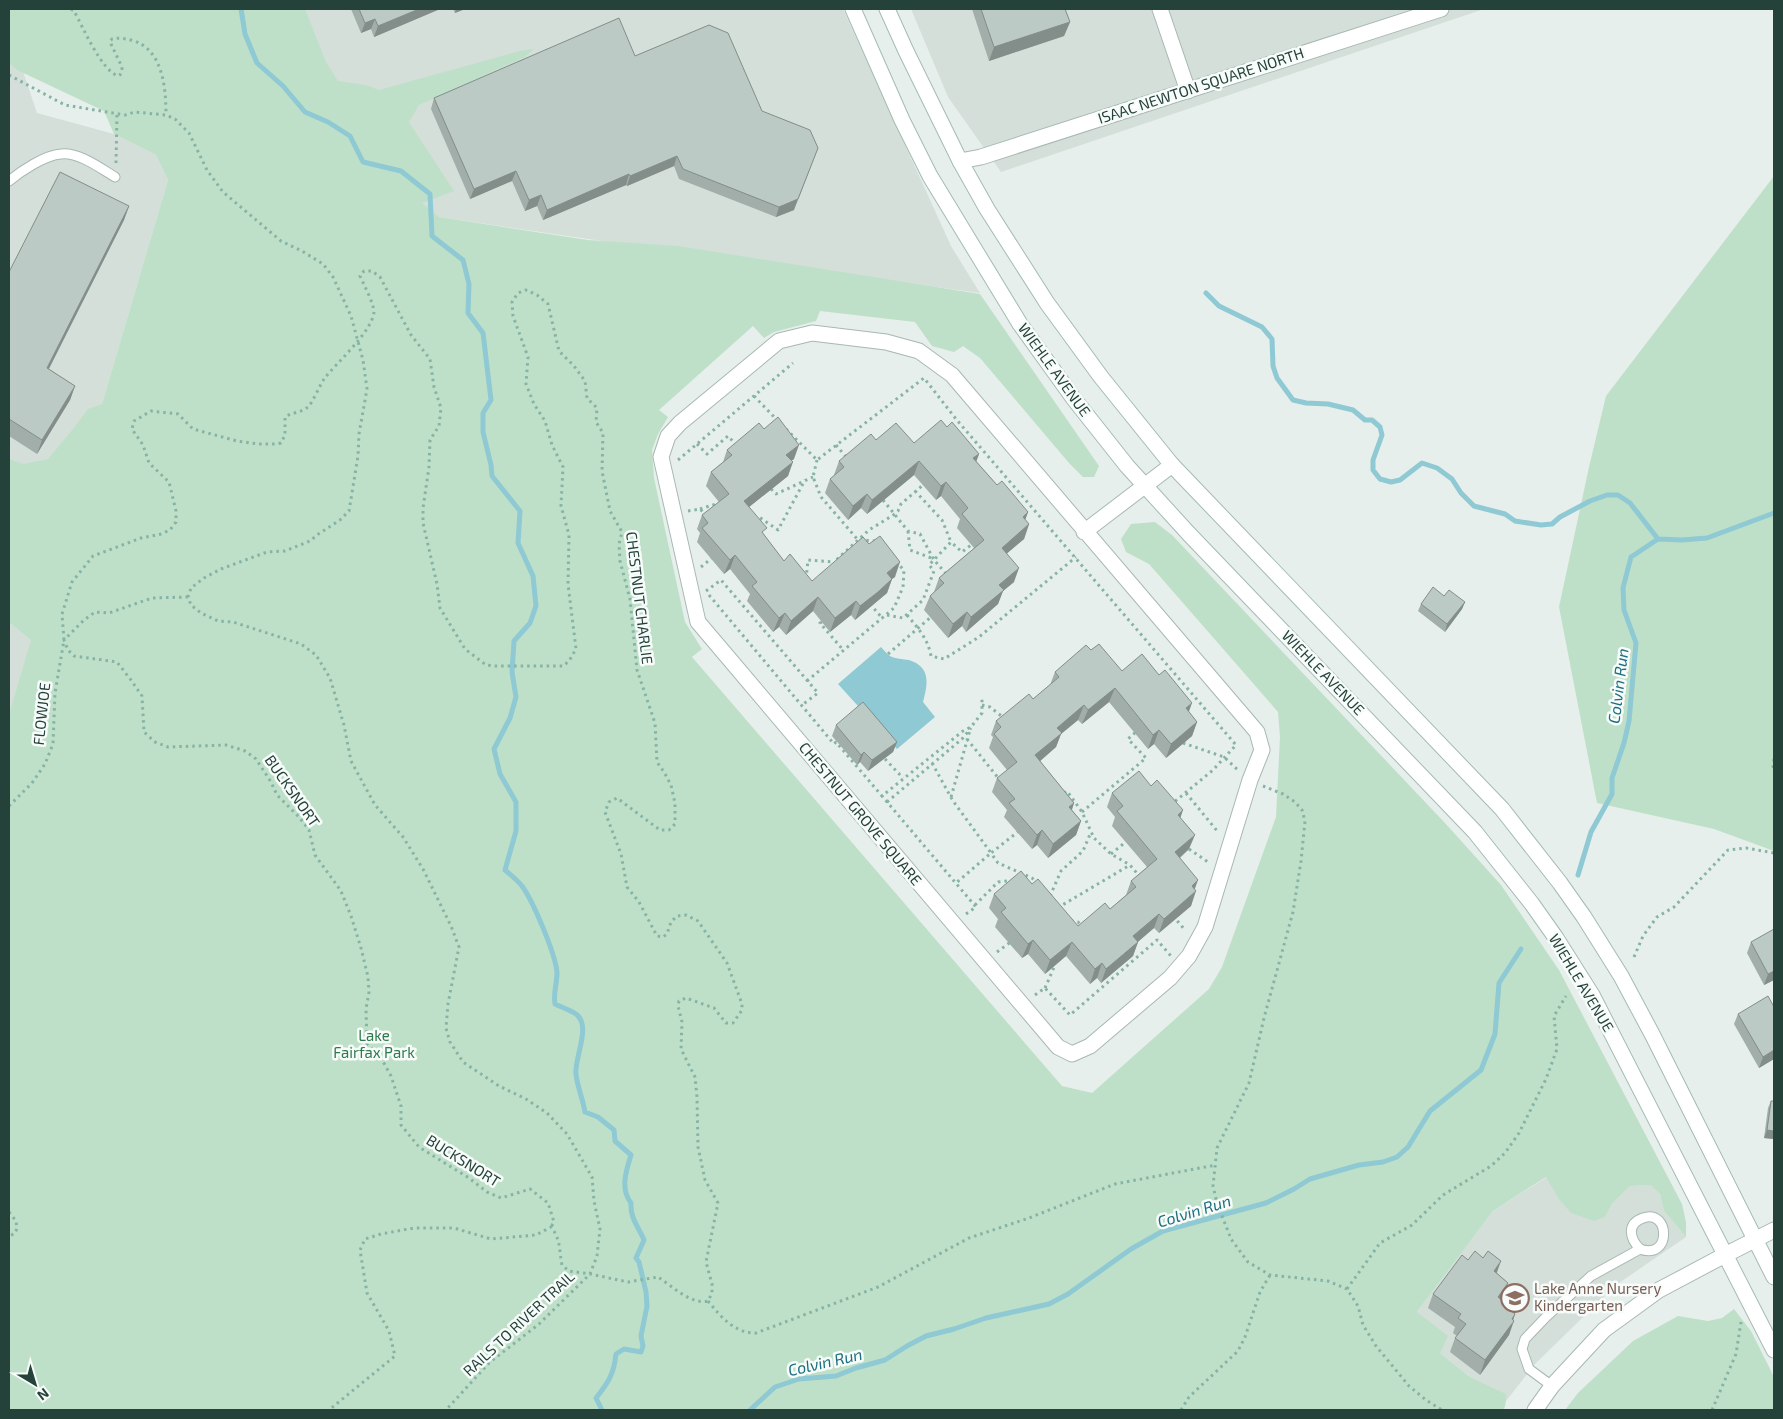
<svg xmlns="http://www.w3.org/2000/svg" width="1783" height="1419" font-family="'Exo 2',sans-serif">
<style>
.built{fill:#d4dfda}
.green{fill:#bfe0c8}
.water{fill:#8ec9d4}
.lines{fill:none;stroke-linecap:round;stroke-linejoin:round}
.stream{stroke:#8ec9d4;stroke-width:5}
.service-casing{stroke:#a8b8b2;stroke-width:11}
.minor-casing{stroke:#a8b8b2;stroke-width:17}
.tertiary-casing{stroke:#a8b8b2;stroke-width:17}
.secondary-casing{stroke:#a4bbb3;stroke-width:17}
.path{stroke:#86b3a5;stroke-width:3;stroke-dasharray:2.5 4;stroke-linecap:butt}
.service{stroke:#fff;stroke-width:9}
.minor{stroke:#fff;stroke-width:15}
.tertiary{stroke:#fff;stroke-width:15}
.secondary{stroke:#fff;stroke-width:15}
.wall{fill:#a1aea9}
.shaded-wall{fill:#838d89}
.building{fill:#bbcac4;stroke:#838d89}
.labels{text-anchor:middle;stroke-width:5;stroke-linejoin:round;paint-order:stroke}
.street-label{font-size:15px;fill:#24423a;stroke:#f7fbf9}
.park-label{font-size:15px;fill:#2d7a4b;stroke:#f7fbf9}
.education-label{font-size:15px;fill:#785e54;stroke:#f7fbf9;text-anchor:start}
.water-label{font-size:16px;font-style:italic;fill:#1c6f80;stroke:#f7fbf9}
</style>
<rect width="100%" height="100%" fill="#e6efeb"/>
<path class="built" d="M236,9h607l108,237 29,47 -392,-54 -156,-23z
M911,9h573l-483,163 -53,-75z
M9,30l28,83 77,21 42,21 12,25 -159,540z
M1547,1177l11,21 47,19 7,-13 18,-18 20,-1 10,9 4,17 22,26 -70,48 -81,79 -29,37 -1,-7 -35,-17 -30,-24 -23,-41 76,-101z"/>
<path class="green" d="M9,9h296l21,53 12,19 28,4 13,5 141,-39 14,-2 -9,8 -106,48 -10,17 45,69 -32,12 17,14 149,23 90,6 302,48 119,172 -5,11h-11l-14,-14 -89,-105 -17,-12 -9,6 -22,-6 -17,-24 -95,-11 -4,10 -42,11 -10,6 -11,-12 -94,84 9,7 -10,17 -6,16 2,28 31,144 17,27 -10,8 370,429 30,7 117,-104 13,-22 54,-150 4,-80 -2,-25 -129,-148 -23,-12 -5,-13 10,-15 24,-2 17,13 273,288 56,62 58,85 123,234 4,18v15l-22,-26 -4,-17 -10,-9 -20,1 -18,18 -7,13 -11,4 -23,-8 -13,-15 -12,-21 -53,34 -76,101 31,24 -8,17 30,24 36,17v7l-2,9h-1495v-695l22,-75 -22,-18v-163l15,5 24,-5 25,-30 15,-20 14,-5 66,-224 -12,-25 -42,-21 -10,-23 -87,-41 -8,-7z
M1774,176v675l-60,-22 -117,-26 -38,-196 30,-140 17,-71z
M1734,1309l17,22 23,46v33h-209l13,-17 55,-52 45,-25 30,5 14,-3z"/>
<path class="water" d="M881,647c3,3 6,7 9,9 5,3 13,3 19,4 22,7 19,24 14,42l12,15 -38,32 -59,-65z"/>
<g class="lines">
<path class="stream" d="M241,9l4,25 12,29 26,23 22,26 23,10 22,14 13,26 38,9 29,23 2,42 31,24 6,24 -1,29 15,20 8,67 -8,13v19l8,33 1,11 28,35 -2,32 15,33 3,30 -6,17 -16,18 -2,31 4,25 -6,21 -16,31 6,25 16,28v29l-11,39c6,5 12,10 17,16 11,15 34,69 35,87 0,11 -4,20 -2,31 6,3 15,6 21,10 16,12 -2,44 0,60 1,12 7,25 9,38l13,5 16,13 1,11 16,14c-5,16 -11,34 0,48 -1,15 7,23 13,37l-8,18 3,4 7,30 1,14 -6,30 2,10 -2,6 -17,-3 -8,5c-2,20 -8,29 -20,44l6,12
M1206,293l13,13 43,21 10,12 1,27 4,12 16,22 13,3 22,1 25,6 12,10h7l8,7 2,8 -9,25v10l7,9 11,3 9,-2 22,-17 15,5 15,11 9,14 13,13 31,8 10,7 26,4 11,-1 8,-7 30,-16 17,-6h11l12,8 28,36
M1578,875l13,-43 21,-38v-16l12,-35 5,-22 7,-78 -12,-33 -1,-22 8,-31 27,-18 24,1 25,-2 67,-25
M750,1410l25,-23 24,-8 37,-3 20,-8 29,-8 22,-14 19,-10 28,-7 32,-11 63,-14 19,-10 63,-45 32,-18 103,-28 28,-14 16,-10 49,-14 24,-3 14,-5 11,-10 22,-36 51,-41 14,-36 4,-51 22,-34"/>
<defs>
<path id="service" d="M9,181c12,-10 36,-26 52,-27 18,-2 39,14 54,23
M1552,1386l-23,-17 -7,-20 3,-10 21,-22 45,-41 49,-27c32,12 30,-41 3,-31 -17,6 -13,21 -3,31"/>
<path id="minor" d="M1160,9l28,82
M960,161l21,-4 460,-148
M812,333l74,9 33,9 33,24 305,357 5,18 -12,30 -45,147 -16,29 -19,22 -80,68 -18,8 -14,-7 -360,-425 -37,-165 7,-21 12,-13 99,-82z
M1084,532l88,-67
M1535,1410l17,-24 52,-56 55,-40 66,-35"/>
<path id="tertiary" d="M1725,1255l49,-25"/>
<path id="secondary" d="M853,9l49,111 28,56 90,148 54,75 53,67 62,68 286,298 57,72 24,34 36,57 182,355
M887,9l19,42 54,110 27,48 60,94 54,74 71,88 330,344 58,74 24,34 37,59 31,58 122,243"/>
</defs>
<use href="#service" class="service-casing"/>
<use href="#minor" class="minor-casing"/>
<use href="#tertiary" class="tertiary-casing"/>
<use href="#secondary" class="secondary-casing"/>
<path class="path" d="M71,9l3,2c9,16 27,59 44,65 4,-2 4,-5 4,-9l-11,-23 -1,-3 2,-2c7,-2 13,0 19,1 32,8 35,48 35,75
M9,75l56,30 60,10 10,-3 31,3 9,4 14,14 18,37 16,22 58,49 21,10 21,13 10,13 18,39 12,44 4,29 -8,45 -1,22 -9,55 -9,9 -23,15 -7,6 -25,10 -18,1 -46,17 -17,9 -13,10 -3,9 3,8 10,8 17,8 15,1 68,22 15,11 14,23 14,47 7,36 24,44 28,32 20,32 28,57 8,21 -11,57 -2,24 4,14 13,20 36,24 27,13 21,14 20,21 25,43 2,24 6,28 -3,27 -7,18 -51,50 -50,39 -43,47
M116,163l1,-49
M754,396l24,25
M786,429l31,31 107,-82 32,41 280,326 -23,25 -40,33
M697,444l10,10 21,-18 10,11
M836,445l11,13
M678,460l115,-97
M817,460l-4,17 8,20 37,43 19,1
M771,489l5,5 37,-17
M915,491l27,29 9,22
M883,500l25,31 12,3 14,26 14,16
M700,509l19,-6
M688,511l12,-2 6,6
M755,520l4,-3 19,13 27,-50
M908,531l2,19 24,9
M836,564l-2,-2 35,-32 26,-16 3,-3 3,-7 22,-19
M701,567l12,-10
M806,579l2,-19 26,2
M706,591l15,-11 97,113 -16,12
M709,595l125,149 2,-2 46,54
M188,597l-36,1 -43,15 -14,-1 -11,8 -20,20 4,10 6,6 43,6 14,18 11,16 2,36 11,10 13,5 58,-2 19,6 11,8 15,23 6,13 22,22 10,13 6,25 26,36 10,25 10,32 7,29 1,15 -3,17 1,35 13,12 11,20 10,30v19l18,22 50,31 18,14 14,6 29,-9 18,14 6,19 -3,5
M870,604l13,15
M887,615l16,3 20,-18 11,-29 -5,-6 22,-23 11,10 9,-7
M907,615c11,13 21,24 24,41l13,3 35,-22 97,-80
M822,622l-2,1 24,28
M888,654l43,-37
M807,681l87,-73 9,-21 1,-17 -6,-6
M982,705l8,2 14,11
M967,739l32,40
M1183,743l41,14 15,14
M885,759l18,19
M1774,759l-1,7 1,4
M932,763l21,38 38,52 -35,30
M1263,786l20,8 12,8 7,8 3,11 -4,40 -8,51 -29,106 -15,65 -32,65 -4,38 4,17 14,36 17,23 22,13 58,6 19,8 11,17 5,19 13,21 33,40 17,14 16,10
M1064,793l3,-2 15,21 12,26 17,16 19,11 11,13
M1186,793l32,39
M951,797l19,-67
M887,802l75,-63 9,-11
M9,806l23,-23 13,-19 8,-20 2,-51 9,-53 -2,-26 10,-32 21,-26 48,-18 20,-4 9,-4 6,-8v-11l-7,-29 -20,-19 -6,-18 -11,-16 2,-8 17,-10 27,3 15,15 44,12 21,3h17l6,-1 4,-8v-18c7,-5 17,-4 24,-11 4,-5 10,-19 15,-27 13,-17 48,-47 50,-67 0,-8 -10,-27 -14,-36l4,-5h8l8,6 31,58 19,24 4,28 7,21 -2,18 -9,14 -1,27 -6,41v15l14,61 3,24 25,41 21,16 9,1h68l6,-5 7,-12 -8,-65 1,-49 -8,-29 2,-39 -11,-22 -7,-24 -11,-17 -8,-20 2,-27 -15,-41 -1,-14 6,-9 8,-3 11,5 11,9 11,47 15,15 11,15 2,17 10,10 -1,14 7,11 -1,38 8,40 12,21 -3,12 1,17 10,38 7,71 18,53 2,39 7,10 7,13 4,18v21l-6,6h-9l-43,-32 -8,4 -4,10 16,42 6,33 12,15 18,34 6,1 4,-3 4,-12 6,-6 9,-1 12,6 29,42 15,41v6l-9,13h-7l-12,-15 -28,-10 -7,3 -1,5 4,16 -1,27 14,28 2,20 1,50 7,33 13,23 -12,59 6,22v9l-4,8c-17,4 -36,-15 -50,-24l-30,5 -38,-8 -21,-3 -7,-6c-3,-14 -1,-26 -11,-38l-15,8 -45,4 -37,-11h-40l-33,6 -16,5 -5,11 7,43 22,38 6,25 -66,54
M1082,812l64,-54 -18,-19 9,-8
M1019,831l-28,22 7,10 34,15 6,6
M1189,849l19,13
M1111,854l17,-14
M1050,896l11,-25 22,-20 8,-19
M975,905l23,-23 16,-2
M1058,906l1,1 71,-42
M966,914l10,-7 -94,-111 81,-65 8,-4 11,-14v-14
M1173,916l12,14
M1071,921l7,1 5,5
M997,952l15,-11
M1634,957l9,-21 14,-19 17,-10 54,-57 18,-2 28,5
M1045,988l10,-23
M1035,995l10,-7 25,27 87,-75 14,16
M9,1212l7,9 1,8 -3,5 -5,2
M1347,1289l33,-46 32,-18 31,-30 48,-29 14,-13 14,-20 27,-54 11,-30 -3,-33 12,-20
M708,1301c13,16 26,32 48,32l122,-46 91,-49 60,-20 86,-34 101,-19
M1181,1410l8,-13 49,-46 7,-14 15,-45 10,-17
M1712,1410l24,-56 5,-32"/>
<use href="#service" class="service"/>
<use href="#minor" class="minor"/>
<use href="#tertiary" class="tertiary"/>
<use href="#secondary" class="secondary"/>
</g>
<path class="wall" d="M351,9h89l-66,28 -3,-8 -10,4z
M453,9h12l-10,4z
M972,9h93l5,13 -6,14 -75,25z
M635,56l159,154 -18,7 -97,-38 -5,-13 -47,20 -1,-1 -83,35 -6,-14 -12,5 -13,-30 -42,18 -39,-90 3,-11z
M129,206l-5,14 -75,149 26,17 -5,14 -33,54 -28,-18v-164z
M947,427l32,27 -3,7 21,24 31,27 -3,8 4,4 -5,15 -17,14 7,29 -11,9 -5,13 -32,28 -4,-6 -14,12 -24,-28 6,-14 4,-4 5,-14 35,-30 -17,-20 3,-9 -19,-23 -5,4 -22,-25 -47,39 -6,-6 -13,12 -23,-27 5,-14 4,-3v-1l5,-14 37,-21 38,3z
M764,429l30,30 -2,1 -4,16 -39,31 15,28 20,26 28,20 83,-4 -3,2 -5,14 -32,27 -4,-5 -21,17 -17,-21 -27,24 -7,-8 -6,5 -26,-31 3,-7 -20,-25 -6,5 -27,-32 3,-9 -3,-4 5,-14 17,-13 -13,-16 5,-14 12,-10 4,-12z
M1444,596l21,6 -3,7 -17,23 -27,-21 3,-7z
M1091,650l31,21 67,41 8,10 -5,14 -26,22 -12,-14 -6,5 -39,-47 -27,22 -4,-4 -17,14 -5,13 -16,14 34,42 -2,7 9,11 -5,14 -28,23 -11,-13 -5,4 -28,-32 3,-7 -15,-18 5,-14 10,-8 -18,-22 4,-11 -2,-2 5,-14 37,-22 17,-14 5,-13z
M836,725l61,17 -4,10 -25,19 -8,-9 -3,3 -25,-29z
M1151,786l29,32 9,31 -9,9 15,32 -4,16 -32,27 -5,-5 -16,14 -5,14 -32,27 -4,-5 -7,6 -24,-28 -21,18 -17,-20 -6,4 -27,-31 3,-8 -9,-11 5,-14 38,-10 46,42 32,-17 16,-14 5,-14 16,-14 -35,-41 3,-9 -8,-10 5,-14z
M1751,942l23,38 -10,5 -17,-32z
M1774,1007v52l-15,9 -25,-44 4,-10z
M1771,1101l3,38 -10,-1 4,-30z
M1468,1260l29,13 11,10 -5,14 -2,3 5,4v3l9,7 -6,21 -29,40 -30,-23 5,-14 2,-2 -4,-3 2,-6 -27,-19 5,-14z"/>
<path class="shaded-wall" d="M419,9h21l-66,28 4,-11z
M456,9h9l-10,4z
M375,19l-4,10 -10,4 4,-10z
M1070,22l-6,14 -75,25 5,-14z
M818,148l-24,62 -18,7 3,-10z
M677,156l-3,10 -47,20 3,-10z
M516,171l-4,10 -42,18 4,-10z
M629,174l-3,11 -83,35 4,-10z
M541,195l-4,11 -12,5 4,-11z
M129,206l-5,14 -82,162 5,-14z
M75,386l-5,14 -33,54 5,-14z
M799,445l-5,14 -13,10 5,-14z
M979,454l-5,14 -1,-10z
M919,461l-5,14 -47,39 5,-14z
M793,462l-5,14 -49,39 5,-14z
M946,482l-5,14 -5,4 5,-14z
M867,494l-6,14 -13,12 5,-14z
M1028,512l-5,14v-9z
M1029,524l-5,15 -27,23 5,-14z
M735,555l-5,14 -6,5 6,-14z
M900,562l-5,15 -3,2 -5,14 -32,27 5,-14 27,-33z
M1019,568l-5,14 -11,9 -5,13 -32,28 5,-15 28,-32z
M818,597l-5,14 -27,24 5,-14z
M856,601l-5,14 -21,17 5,-14z
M1465,602l-3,7 -17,23 2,-8z
M967,612l-5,14 -14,12 5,-14z
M785,613l-6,14 -6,5 6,-14z
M1115,688l-6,14 -27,22 6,-14z
M1192,703l-5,14 -1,-9z
M1084,705l-6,15 -17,14 -5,13 -26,23 5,-15 22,-27z
M1197,722l-5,14 -26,22 5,-14z
M1159,730l-5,14 -6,5 5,-14z
M897,742l-4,10 -25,19 4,-11z
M864,752l-4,10 -3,3 4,-10z
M1074,803l-5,14v-10z
M1183,810l-5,15v-10z
M1081,821l-5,14 -28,23 5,-14z
M1042,830l-5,15 -5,4 5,-14z
M1195,835l-6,14 -19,17 5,-14z
M1198,880l-5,14 3,-3 -5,15 -32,27 5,-14 28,-33z
M1159,914l-5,14 -26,22 5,-14z
M1033,940l-5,14 -6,4 6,-14z
M1072,942l-6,14 -21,18 5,-14z
M1138,942l-5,14 -32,27 5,-14z
M1102,963l-5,15 -7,6 5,-15z
M1774,971v9l-10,5 4,-11z
M1774,1050v9l-15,9 4,-11z
M1767,1130l7,1v8l-10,-1z
M1501,1261l-5,14 -2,-4z
M1508,1283l-5,14 -11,15 6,-15z
M1515,1314l-4,12 3,-5 -5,14 -29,40 5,-15z"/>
<path class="building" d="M359,9h60l-41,17 -3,-7 -10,4z
M981,9h84l5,13 -76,25z
M619,18l16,38 74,-31 19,8 34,78 48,19 8,18 -20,51 -19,8 -96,-38 -6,-13 -47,20 -1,-2 -82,36 -6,-15 -12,5 -13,-29 -42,18 -40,-91z
M60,172l69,34 -82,162 28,18 -33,54 -33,-21v-147z
M778,417l21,28 -13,10 7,7 -49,39 23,27 -5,4 22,29 6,-7 22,27 51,-44 6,7 11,-8 20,26 -13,11 5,6 -14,13 -18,14 -4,-5 -21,17 -17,-21 -27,24 -6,-8 -6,5 -27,-32 5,-4 -22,-27 -5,5 -28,-32 6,-5 -6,-8 27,-21 -18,-22 21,-17 -5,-5 32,-27 5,6z
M941,420l6,7 5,-5 27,32 -6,4 24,27 5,-4 26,31 -5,5 6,7 -27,24 17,20 -20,17 5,5 -33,27 -4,-5 -14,12 -23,-28 14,-13 -5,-5 45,-38 -22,-26 6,-6 -22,-26 -5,4 -22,-25 -47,39 -5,-6 -14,12 -23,-27 14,-12 -5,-6 32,-27 5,6 20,-17 18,20z
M1433,587l11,9 5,-6 16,12 -18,22 -26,-20z
M1099,644l23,27 20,-17 17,21 6,-5 27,33 -6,5 11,14 -26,22 -12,-14 -6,5 -38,-47 -27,22 -4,-5 -27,23 5,5 -27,22 39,48 -5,4 12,14 -28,23 -11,-14 -5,5 -28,-32 6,-4 -18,-21 20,-16 -23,-28 7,-7 -5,-6 33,-27 4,5 26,-22 -4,-5 31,-27 5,5z
M863,702l34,40 -25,18 -8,-8 -3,3 -25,-30z
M1139,771l12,15 6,-6 26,30 -5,5 17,20 -20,17 23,28 -6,6 4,5 -32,28 -5,-5 -26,22 5,6 -32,27 -4,-6 -7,6 -23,-27 -22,18 -17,-20 -5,4 -27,-32 5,-4 -12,-14 27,-23 11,13 6,-5 40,47 27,-23 5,6 26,-22 -5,-6 26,-22 -40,-48 6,-5 -11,-13z
M1774,929v42l-6,3 -17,-32z
M1768,996l6,11v43l-11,7 -25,-43z
M1771,1101h3v30l-7,-1z
M1475,1251l8,7 5,-7 13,10 -7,10 14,12 -10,14 8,7 -1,2 10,8 -3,5 2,2 -29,39 -30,-22 11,-14 -8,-6 3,-4 -28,-20 29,-39 6,5z"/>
<defs>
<symbol id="school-ring" viewBox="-11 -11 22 22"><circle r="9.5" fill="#f7fbf9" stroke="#8d6e63" stroke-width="1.5"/><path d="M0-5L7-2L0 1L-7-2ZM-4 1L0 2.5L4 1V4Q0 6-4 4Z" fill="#8d6e63"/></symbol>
</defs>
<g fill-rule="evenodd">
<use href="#school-ring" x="1499" y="1282" width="32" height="32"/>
</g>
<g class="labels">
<g class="street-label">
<text transform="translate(1201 86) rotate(-18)" y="5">ISAAC NEWTON SQUARE NORTH</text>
<text transform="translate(1054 370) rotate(54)" y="5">WIEHLE AVENUE</text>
<text transform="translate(639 598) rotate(83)" y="5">CHESTNUT CHARLIE</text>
<text transform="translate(1323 673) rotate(46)" y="5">WIEHLE AVENUE</text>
<text transform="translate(42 714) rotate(-84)" y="5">FLOWJOE</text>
<text transform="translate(292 791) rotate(55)" y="5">BUCKSNORT</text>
<text transform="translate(860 814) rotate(50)" y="5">CHESTNUT GROVE SQUARE</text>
<text transform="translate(1581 983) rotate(59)" y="5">WIEHLE AVENUE</text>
<text transform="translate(463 1161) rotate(32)" y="5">BUCKSNORT</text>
<text transform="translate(519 1324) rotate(-43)" y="5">RAILS TO RIVER TRAIL</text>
</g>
<g class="park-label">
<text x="374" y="1041">Lake<tspan x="374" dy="17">Fairfax Park</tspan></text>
</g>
<g class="education-label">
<text x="1534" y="1294">Lake Anne Nursery<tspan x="1534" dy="17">Kindergarten</tspan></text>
</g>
<g class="water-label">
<text transform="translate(1618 686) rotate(-83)" y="6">Colvin Run</text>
<text transform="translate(1194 1211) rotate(-17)" y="6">Colvin Run</text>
<text transform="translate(825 1362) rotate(-13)" y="6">Colvin Run</text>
</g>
</g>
<rect width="1783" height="1419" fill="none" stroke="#24423a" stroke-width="20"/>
<g transform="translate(35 1384) rotate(142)" stroke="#f7fbf9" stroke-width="4" paint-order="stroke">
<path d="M0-4L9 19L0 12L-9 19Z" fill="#24423a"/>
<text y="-8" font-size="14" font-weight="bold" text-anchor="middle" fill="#24423a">N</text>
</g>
</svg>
